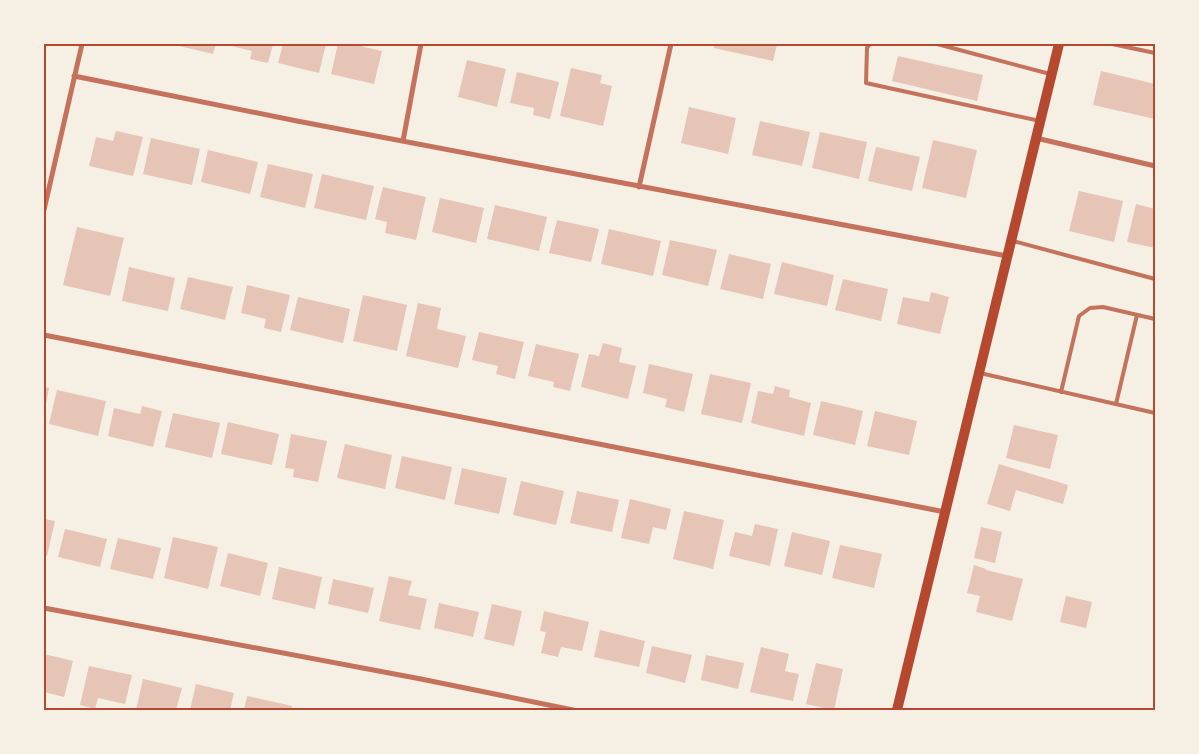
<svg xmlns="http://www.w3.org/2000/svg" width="1199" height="754" font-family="'Sofia Sans Condensed',sans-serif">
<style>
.building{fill:#e6c5b7}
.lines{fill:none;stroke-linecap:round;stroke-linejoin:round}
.service{stroke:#c5725c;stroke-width:4}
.minor{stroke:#c5725c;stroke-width:5}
.secondary{stroke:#b5482f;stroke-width:10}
.neatline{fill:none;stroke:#b5482f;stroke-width:2}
</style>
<rect width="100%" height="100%" fill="#f6efe4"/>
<path class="building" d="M171,44h45l-3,10z
M223,44h50l-5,19 -18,-4 2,-8z
M283,44h43l-7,29 -41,-10z
M338,44h13l31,7 -8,33 -43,-10z
M715,44h62l-4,17 -59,-13z
M898,56l85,19 -6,26 -85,-20z
M467,60l39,9 -9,38 -39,-10z
M571,68l31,7 -2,8 12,3 -9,40 -43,-10z
M1101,71l54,13v35l-62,-14z
M517,72l42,10 -9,37 -17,-4 1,-7 -24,-5z
M689,107l47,11 -8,36 -47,-11z
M760,121l50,11 -8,34 -50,-11z
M116,131l27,6 -10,39 -44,-10 7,-29 17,4z
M820,132l47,10 -8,37 -47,-11z
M151,138l49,11 -8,36 -49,-11z
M933,140l44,10 -11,48 -44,-10z
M876,147l44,10 -8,34 -44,-10z
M208,150l50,12 -8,32 -49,-12z
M268,164l45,10 -8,34 -45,-11z
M322,174l52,12 -8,34 -52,-12z
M383,187l43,10 -10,43 -31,-7 2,-11 -12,-3z
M1079,191l44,10 -9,41 -45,-11z
M440,198l44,10 -8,35 -44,-11z
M1136,204l19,5v39l-28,-6z
M495,205l52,12 -8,34 -52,-12z
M557,220l42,9 -8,33 -42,-9z
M77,227l47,11 -14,58 -47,-11z
M609,229l52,12 -8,35 -52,-12z
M670,240l47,10 -9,36 -46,-11z
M729,254l42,10 -8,35 -43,-10z
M782,262l52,13 -7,31 -53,-12z
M129,267l46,11 -7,33 -46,-10z
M188,277l45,10 -8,33 -45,-11z
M843,279l45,10 -7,32 -46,-11z
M247,285l43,10 -9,37 -17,-4 2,-9 -25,-6z
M931,292l18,5 -9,37 -43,-10 6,-27 26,5z
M363,295l44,10 -10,46 -44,-10z
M298,297l52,12 -7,34 -53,-13z
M418,303l23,5 -4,21 29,7 -8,32 -52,-12z
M479,332l45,10 -9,37 -19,-5 2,-8 -26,-6z
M603,343l19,5 -3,14 17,4 -8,33 -47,-12 8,-33 10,2z
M536,344l43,10 -9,37 -17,-4 1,-5 -26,-6z
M649,364l44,10 -9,38 -19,-5 2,-8 -24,-6z
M710,374l41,9 -9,40 -41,-9z
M775,386l15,4 -1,7 22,6 -7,33 -53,-13 7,-32 15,3z
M44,387l5,1 -4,21h-1z
M57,390l49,11 -8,35 -49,-12z
M821,401l42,10 -8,34 -42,-10z
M142,406l20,5 -9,36 -45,-11 6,-28 26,6z
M875,411l42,10 -8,34 -42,-9z
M173,413l47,10 -8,35 -47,-11z
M228,422l51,12 -7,31 -51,-11z
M1014,425l44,10 -8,34 -44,-11z
M291,434l36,7 -9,41 -25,-5 1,-8 -9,-1z
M345,444l47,11 -7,34 -48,-11z
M402,456l50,11 -7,33 -50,-12z
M999,464l69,21 -5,19 -47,-14 -6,21 -23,-7z
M462,468l45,10 -8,36 -45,-10z
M521,481l43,10 -8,34 -43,-10z
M577,491l42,9 -7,32 -42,-9z
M630,499l41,10 -5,21 -13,-3 -4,17 -28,-6z
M684,511l40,9 -11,49 -40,-10z
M44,519l11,2 -8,35 -3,-1z
M755,524l23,5 -8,37 -41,-10 6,-24 17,4z
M981,527l21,5 -7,31 -21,-5z
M65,529l42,10 -7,28 -42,-10z
M792,532l38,9 -8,34 -38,-9z
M173,537l45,10 -10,42 -44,-11z
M118,538l43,10 -8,31 -43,-10z
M840,545l42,9 -8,34 -42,-10z
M228,553l40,10 -8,33 -40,-10z
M974,565l12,4v1l37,9 -11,42 -36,-9 4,-16 -13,-3z
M279,567l43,10 -7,32 -43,-10z
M389,576l23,5 -4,14 19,4 -7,31 -41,-9z
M333,579l41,9 -6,25 -40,-9z
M1066,596l26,6 -6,26 -26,-6z
M439,603l40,9 -6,25 -39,-9z
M492,604l30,7 -8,35 -30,-7z
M544,611l45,11 -7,29 -21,-4 -3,10 -17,-4 5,-21 -6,-1z
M600,630l45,11 -6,26 -45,-10z
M652,646l40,9 -7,28 -39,-10z
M761,647l28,7 -4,17 14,3 -6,27 -43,-9z
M44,654l29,7 -9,36 -20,-5z
M706,655l38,8 -6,26 -37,-9z
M816,663l27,6 -9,41 -28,-6z
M89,666l43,9 -7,29 -27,-6 -3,11 -15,-4z
M143,679l39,9 -6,22h-40z
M196,684l38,9 -4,17h-40z
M247,696l45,10 -1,4h-47z"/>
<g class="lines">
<path class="service" d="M870,44l-3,4 -1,35 174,38
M937,44l113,30
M1112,44l43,9
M1013,241l142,38
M980,373l175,40
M1061,392l18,-76 11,-8 13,-1 52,12
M1116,404l21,-89"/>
<path class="minor" d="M74,76l223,45 710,135
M1036,138l119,28
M403,141l18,-97
M639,187l32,-143
M44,210l38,-166
M44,335l901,177
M44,608l377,71 152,31"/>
<path class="secondary" d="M897,710l162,-666"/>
</g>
<rect width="1199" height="754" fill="none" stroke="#f6efe4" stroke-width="90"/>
<rect x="45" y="45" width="1109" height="664" class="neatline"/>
</svg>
